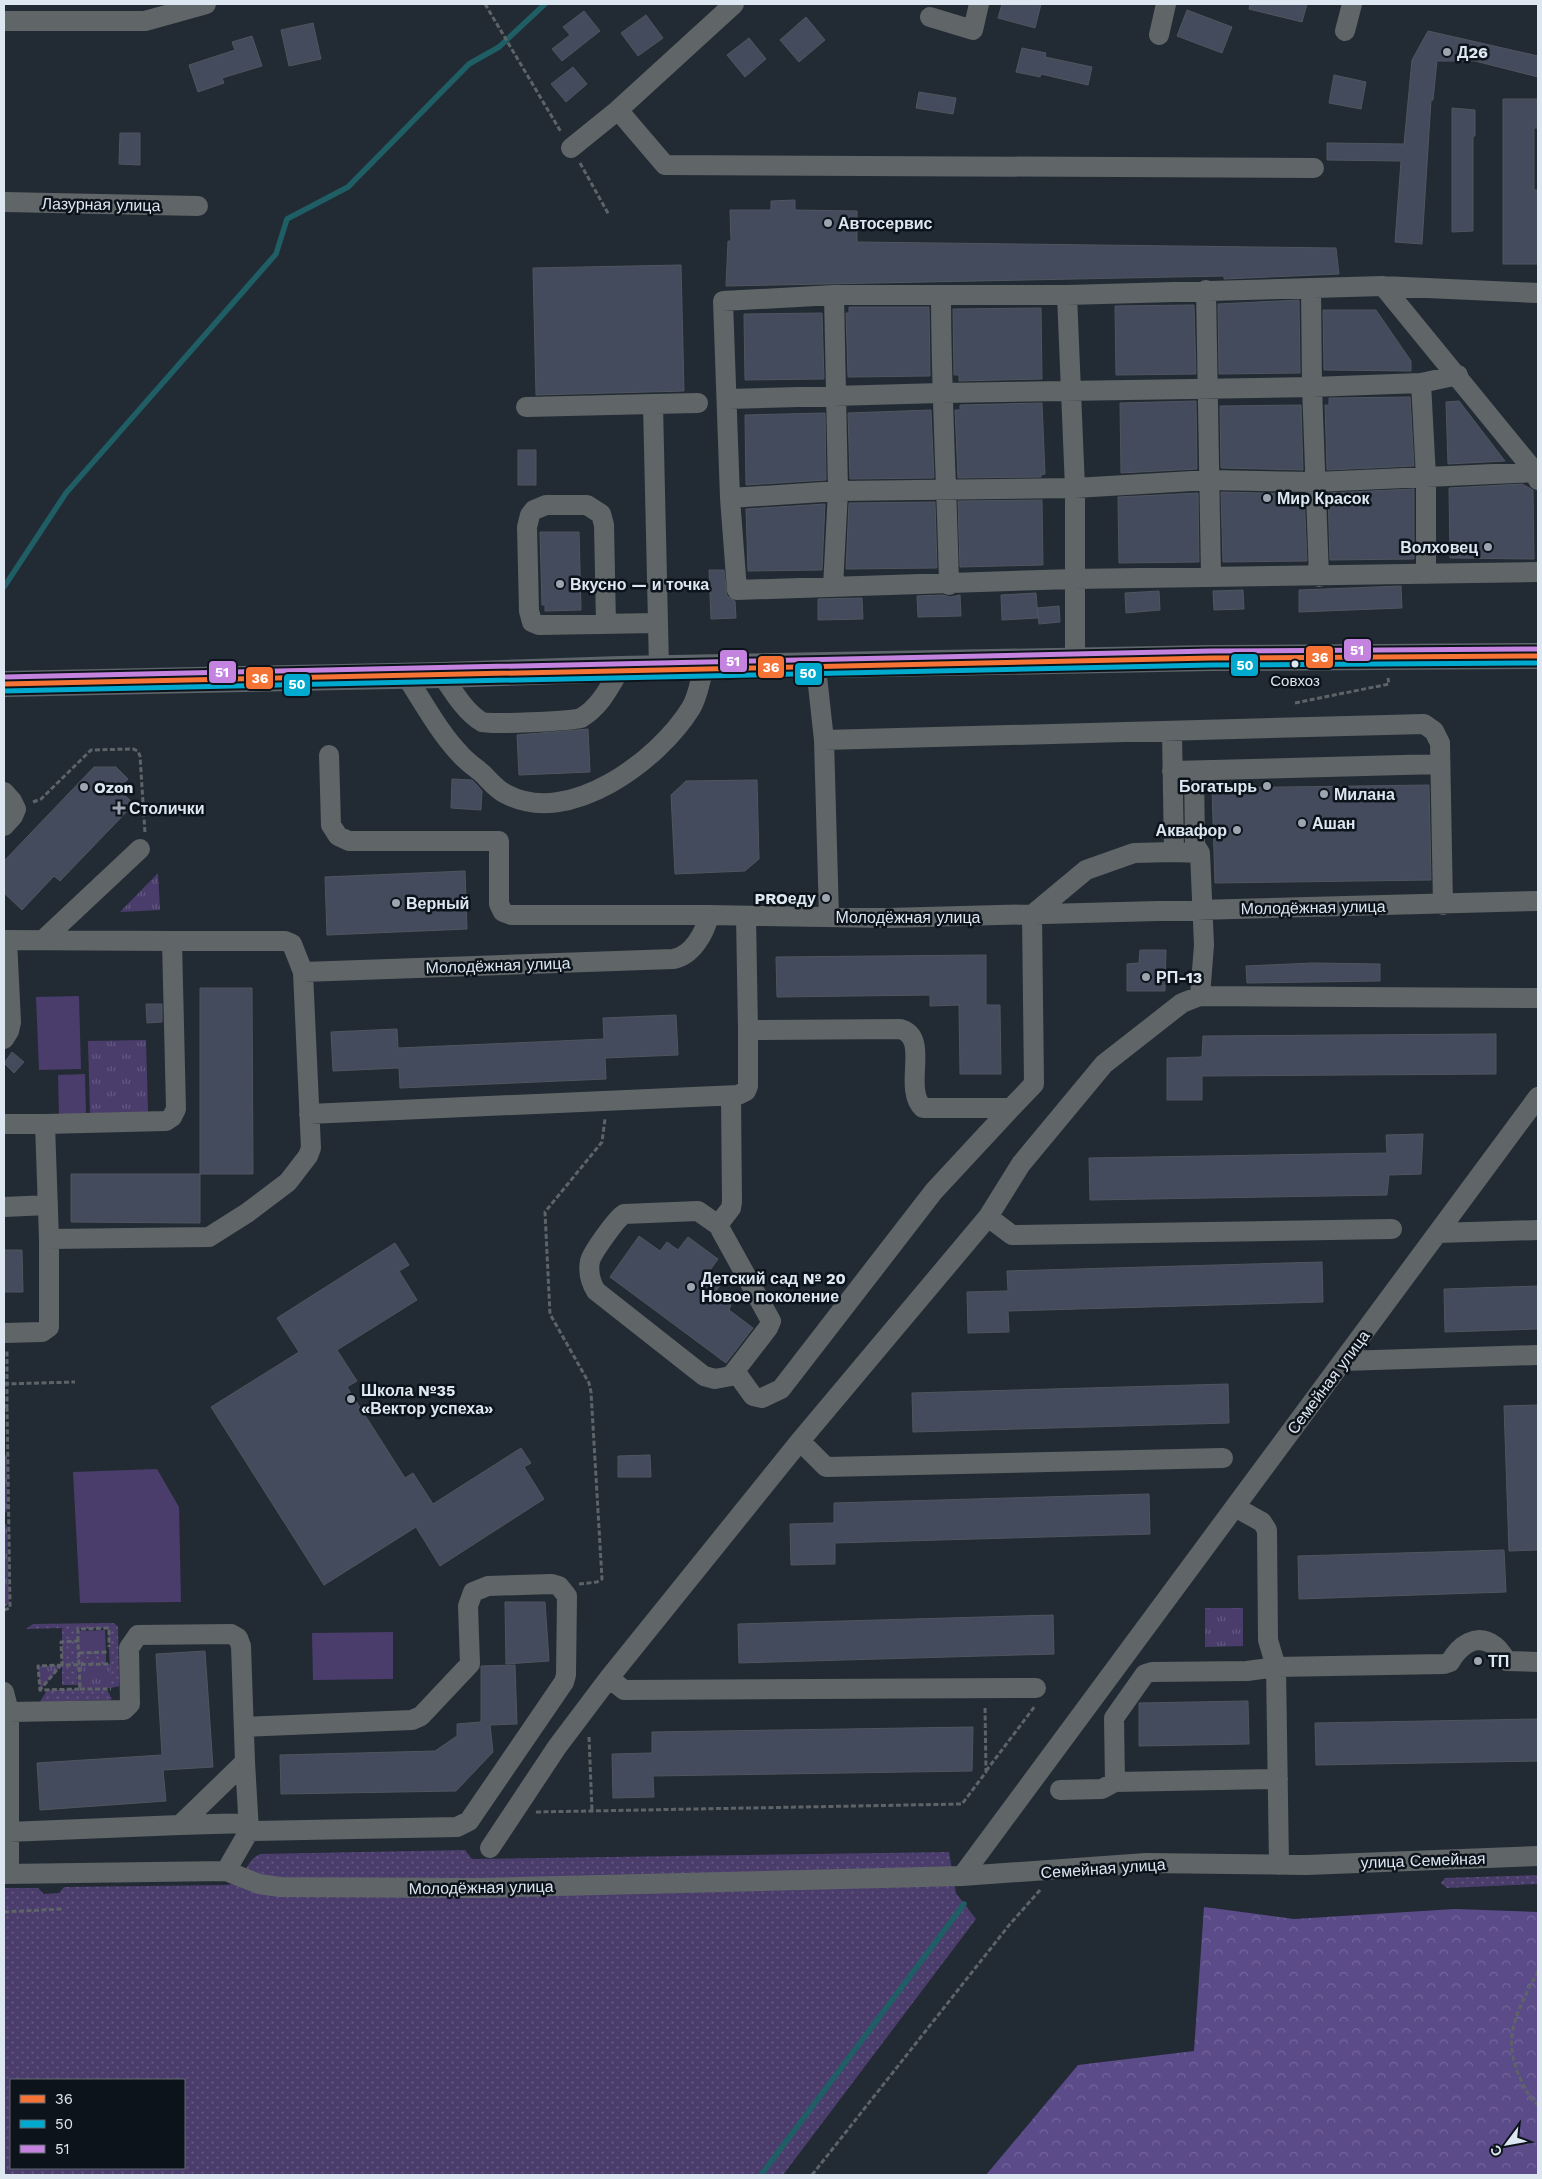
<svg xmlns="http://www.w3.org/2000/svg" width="1542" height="2179" font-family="'Work Sans',sans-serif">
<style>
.grass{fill:url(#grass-dots);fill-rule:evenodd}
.forest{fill:url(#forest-crowns)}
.park{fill:url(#park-tufts)}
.pitch{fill:#4a3d6c}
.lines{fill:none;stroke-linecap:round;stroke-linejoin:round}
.stream{stroke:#1f5e64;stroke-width:5.5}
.building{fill:#444b5c;stroke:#50555e}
.path{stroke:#5e6367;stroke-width:3;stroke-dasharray:5 2.5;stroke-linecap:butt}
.minor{stroke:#606567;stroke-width:20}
.major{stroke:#5e666b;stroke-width:26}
.bus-1-casing{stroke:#0c131a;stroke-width:9}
.bus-2-casing{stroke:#0c131a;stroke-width:9}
.bus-3-casing{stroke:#0c131a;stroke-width:9}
.bus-1{stroke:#f57335;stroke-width:5}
.bus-2{stroke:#00a9ce;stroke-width:5}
.bus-3{stroke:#c483df;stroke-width:5}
.poi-dot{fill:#9ca5b0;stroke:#0c131a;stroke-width:2}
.bus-dot{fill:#dde7f2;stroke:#0c131a;stroke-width:2}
.labels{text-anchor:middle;stroke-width:5;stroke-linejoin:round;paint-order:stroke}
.bus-label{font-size:15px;fill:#dde7f2;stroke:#0c131a}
.poi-label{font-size:16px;font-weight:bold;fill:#dde7f2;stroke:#0c131a;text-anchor:start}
.street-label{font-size:16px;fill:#dde7f2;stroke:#0c131a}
.line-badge{stroke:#0c131a;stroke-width:2}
.badge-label{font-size:14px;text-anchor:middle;font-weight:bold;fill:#fff}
</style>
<defs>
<pattern id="grass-dots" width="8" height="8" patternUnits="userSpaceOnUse" patternTransform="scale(1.25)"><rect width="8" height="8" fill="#4a3d6c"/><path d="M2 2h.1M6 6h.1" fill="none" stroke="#645981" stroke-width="1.8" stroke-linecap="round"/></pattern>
<pattern id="forest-crowns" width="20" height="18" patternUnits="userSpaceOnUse" patternTransform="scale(1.25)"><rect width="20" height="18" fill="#5c4b89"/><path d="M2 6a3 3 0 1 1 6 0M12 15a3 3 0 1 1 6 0" fill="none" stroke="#73659a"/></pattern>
<pattern id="park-tufts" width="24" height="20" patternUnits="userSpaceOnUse" patternTransform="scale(1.25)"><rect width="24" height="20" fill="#4a3d6c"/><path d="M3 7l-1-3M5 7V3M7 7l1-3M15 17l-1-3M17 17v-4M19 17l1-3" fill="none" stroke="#645981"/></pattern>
</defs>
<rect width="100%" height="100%" fill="#222b34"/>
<path class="grass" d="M114,1623l4,4 1,59 -8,2 -3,-60 -30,1 1,23h27v12l-29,1 1,20h-16v-57l-36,1 7,-5z
M106,1688l6,11 -3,1 -69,2 7,-12z
M465,1850l7,9 477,-7 7,41 20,26 -193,256h-779v-287h34l6,6 15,-1 5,-6 162,-2c22,-3 17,-24 34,-31zM11,2080h173v88h-173z
M1538,1875v9l-91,4 -6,-5 4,-5z"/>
<path class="forest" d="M1204,1907l90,12 161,-10 83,3v263h-552l92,-110 116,-14z"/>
<path class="park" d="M158,873l2,37 -40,2z
M146,1040l2,73 -58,1 -2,-73z
M4,1454l3,3v54l-3,3z
M4,1522l3,4 2,77 -5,5z
M1205,1608h38v38l-38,1z
M77,1664h34v24l-33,1z
M62,1665l-22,25 -2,-24z"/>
<path class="pitch" d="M79,996l2,73 -42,1 -3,-73z
M85,1074l1,40 -27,1 -1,-40z
M157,1469l22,38 2,95 -101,1 -7,-131z
M105,1630l1,22 -27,1 -1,-22z
M393,1632v47l-80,1 -1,-47z"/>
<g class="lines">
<path class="stream" d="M4,587l62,-94 210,-239 11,-35 61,-32 121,-123 30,-17 46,-43
M761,2175l203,-271"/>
</g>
<path class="building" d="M1002,4h39l-6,24 -37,-10z
M1250,4h57l-5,18 -53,-13z
M1187,10l45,17 -10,26 -45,-17z
M584,11l16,20 -38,30 -10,-12 18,-14 -7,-8z
M646,15l17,23 -25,18 -17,-23z
M806,17l19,23 -26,22 -19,-22z
M313,23l8,36 -32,7 -8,-36z
M1428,31l110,25v21l-63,-16h-38l-4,39h-2l-9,144 -27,-2 6,-81 -74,-1v-17l77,1 8,-84z
M252,36l10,30 -40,12 2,5 -26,9 -9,-27 46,-15 -3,-8z
M749,38l17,21 -21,18 -18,-22z
M1022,48l24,5 -1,4 47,10 -4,18 -47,-11 -1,3 -24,-5z
M573,67l14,17 -21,18 -15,-18z
M1334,75l32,7 -5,27 -32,-6z
M919,92l37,6 -3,16 -37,-6z
M1503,99h35v29h-4v62h4v74h-35z
M1452,108l23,2v26h-2v95l-21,1z
M120,133h20v32l-21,-1z
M795,200v10l62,1v31l479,6 3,26 -115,5v-3l-498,10 2,-45h3l-1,-31h41v-9z
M681,265l3,126 -148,4 -3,-127z
M1299,300l1,73 -81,1 -1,-70z
M1194,305l2,69 -80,1 -1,-69z
M849,307h80l1,69 -82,1 -2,-64h3z
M1041,308l1,71 -83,2v-6h-5l-1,-66z
M1323,310h53l35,51v10l-87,-1z
M822,313l2,66 -79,1 -1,-66z
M1410,397l4,69 -87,4 -2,-65h4v-7z
M1196,401l1,68 -76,4 -1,-70z
M1459,401l46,60 -57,3 -2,-62z
M1042,403l3,71 -4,1v2l-83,1 -3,-68h5v-5z
M1301,405l2,65 -82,-2 -1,-62z
M931,410l3,68 -84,1 -2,-66z
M825,413l1,67 -80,5 -1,-70z
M518,450h18v35h-18z
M1522,484l11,6 1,69 -84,-1 -1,-70z
M1414,489v70l-84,1 -2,-67z
M1221,492l83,2 3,67 -84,1z
M1198,493l1,69 -80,1 -1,-66z
M1042,500l1,65 -83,2 -2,-66z
M935,502l2,66 -91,1 3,-66z
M825,504l-3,66 -74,1 -2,-62z
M540,532h39l2,78 -36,1v-6h-3z
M709,570h15l3,26 8,5 1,17 -25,1z
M1401,586l1,22 -103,4v-22z
M1243,590l1,19 -30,1 -1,-19z
M1159,591l1,19 -34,3 -1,-20z
M1036,593l2,25 -36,2 -1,-25z
M943,595l7,2 10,-2 1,21 -43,1 -1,-21z
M862,598l1,21 -45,1v-21z
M1059,606l1,16 -21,2 -2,-16z
M588,729l2,43 -71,3 -2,-40z
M94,767h22l12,12 -10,10 16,15 -74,77 -6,-5 -32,34 -18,-17v-32z
M452,779l20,1 5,5 5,6 -1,19 -30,-2z
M757,780l2,79 -14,12 -70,3 -4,-79 15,-14z
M1429,785l2,95 -216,3 -3,-95z
M465,871l2,58 -140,6 -2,-58z
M1140,950h26l-1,41h-38v-27l12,-1z
M986,955v50h14l1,69h-41l-1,-69 -29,1v-11l-153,2 -1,-40z
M1313,963l67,1v17l-133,2 -1,-17z
M200,988h52l1,186h-53z
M146,1004h16v18l-15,1z
M676,1015l2,40 -73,3 1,21 -206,9 -1,-20 -66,3 -2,-39 66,-3 1,19 206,-9 -1,-21z
M1496,1034v40l-294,2v24h-35v-42l35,-1 1,-21z
M12,1052l12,10 -10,11 -10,-10z
M1423,1134l-2,40 -32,1 -2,20 -297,5 -1,-42 298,-5 -1,-18z
M71,1174h129v49l-129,-1z
M639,1236l21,15 7,-9 11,8 10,-13 30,22 -12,17 14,9 -5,8 16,12 -2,5 24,18 -27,35 -116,-86z
M395,1243l14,22 -10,6 18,29 -80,50 20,31 -10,6 58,91 8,-5 20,31 88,-56 10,15 -7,4 20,32 -104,67 -24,-39 -92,58 -113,-178 88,-55 -22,-34z
M4,1250h18l1,42h-19z
M1322,1262l1,40 -315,9 1,21 -41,1 -1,-41 41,-1 -1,-20z
M1538,1286v43l-93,3 -1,-43z
M1228,1384l1,39 -316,9 -1,-39z
M1538,1405v145l-29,1 -5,-145z
M650,1455l1,22h-33v-21z
M1149,1494l1,40 -315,9v21l-44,1 -1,-41 44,-1v-20z
M1504,1550l2,42 -207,7 -1,-43z
M505,1602h40l4,59 -43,3z
M1053,1615l1,39 -315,9 -1,-39z
M205,1651l8,116 -50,3 3,31 -126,9 -3,-47 125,-8 -6,-101z
M515,1665l2,59 -27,1 3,27 -37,39 -175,3 -1,-39 155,-4 22,-15v-12l24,-2v-56z
M1248,1701l1,43 -110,2v-43z
M1538,1719v42l-222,4 -1,-42z
M973,1727l-1,44 -319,5 1,21 -41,1 -1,-44 40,-1v-21z"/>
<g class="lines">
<path class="path" d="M485,4l76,128
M580,163l29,52
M1295,703l94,-19 -1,-6
M33,802l8,-3 50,-49 42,-1 5,2 2,5 5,77
M4,1384l71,-2
M4,1406h3v-55
M579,1584l18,-2 5,-3 -11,-187 -2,-9 -39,-69 -5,-102 57,-70 3,-23
M4,1610l6,-2 -3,-202
M78,1641v-12l31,-1v19
M79,1653l30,-1
M62,1665l-24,1 2,24 40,-1 -2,-48 -17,1 1,23 49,-1
M80,1689h31
M39,1691l22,-26
M589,1737l3,74
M986,1771l49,-65
M536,1812l426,-8 24,-32 -1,-66
M4,1912l59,-3
M1538,1971c-20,40 -38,65 -17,109 5,10 8,18 17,25
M812,2175l198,-251 31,-35"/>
<path class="minor" d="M930,17l43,13 6,-26
M4,21h141l61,-17
M1345,31l7,-27
M1159,35l7,-31
M618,110l47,55 649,3
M571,148l47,-38 116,-106
M4,202l194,4
M1383,286l152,186 3,8
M1311,288l1,99 7,190
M1206,290l5,287
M941,295c0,97 6,193 8,290
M1067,295h-233l-111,6 7,197 7,92 336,-11 465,-7
M1421,383l5,94v97
M728,399l213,-6 371,-6 109,-4 37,-8
M653,404l45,-1
M526,407l127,-3 5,219
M730,498l108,-7 237,-3 134,-8 107,2 219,-10
M833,587l5,-96 -4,-196
M606,624l-2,-99 -3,-11 -14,-9h-41l-12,5 -4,5 -3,12 2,84 3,11 7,3 119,-2 1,46
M1075,662v-174l-8,-193 316,-9 155,7
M816,667l8,73 5,177
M442,675c11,16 23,37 40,47 6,3 89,-1 99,-4 19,-11 28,-30 39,-49
M406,676c17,26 33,56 54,78 7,8 16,14 23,20 7,7 14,16 23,20 63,34 153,-34 185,-86 7,-11 9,-28 13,-40
M1172,732l2,120 26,1 4,92 -4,51
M824,740l600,-16 10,7 6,12 3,162
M329,755l2,70 7,11 11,5h150v63l4,8 8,3h198
M1172,771l268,-7
M1194,771l1,74 5,8
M4,792l8,9 4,8 -3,7 -9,10
M746,916l2,114 152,-1c31,8 2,59 23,79h88l23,-24 -2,-169 54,-45 48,-17 40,-1
M4,940l168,1
M43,940l97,-91
M303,972l370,-13c19,-3 32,-26 36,-44l179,3 650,-17
M4,1039l5,-8 2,-9 -4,-82
M309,1114l429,-19 8,-4 2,-5v-56
M4,1124h41
M4,1207l44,-2
M988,1217l24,18 380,-6
M718,1225l-20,-14 -74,3c-8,5 -32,39 -34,47 -2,11 1,22 6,30l108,85 11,3 16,-3 37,-48 3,-7 -53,-96 13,-17 1,-6 -1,-106
M1438,1233l100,-3
M4,1333l38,-1 7,-5v-88l-4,-115 121,-3 6,-4 4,-8 -4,-168h113l7,3 11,28 8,176 -3,8 -20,26 -41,31 -38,24 -160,2
M1343,1361l195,-6
M735,1371l18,25 9,2 19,-9 153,-198 77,-83
M800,1441l26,26 397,-9
M1235,1507l27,15 5,8 1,110 8,27 -29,4 -95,1 -7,2 -31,44 1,64 163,-3
M609,1678l15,12 412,-2
M4,1692l5,20v162
M245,1762l4,69
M1060,1790l42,-1 13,-7
M180,1825l68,-2
M8,1832l172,-7 65,-63 -4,-116 -3,-8 -7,-4 -93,1 -9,13 1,56 -6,6 -115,2
M490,1848l67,-101 52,-69 191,-237 188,-224 33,-53 83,-100 78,-61 18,-7 338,2
M1279,1865l-3,-198 168,-3 6,-2c9,-16 26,-30 45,-16 5,4 8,10 12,15l31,1
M226,1871l23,-40 208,-4 12,-6 95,-139 2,-7 1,-79 -8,-10 -7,-2 -64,2 -15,6 -5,14 2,58 -49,52 -9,4 -168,7
M4,1874l222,-3 33,13 21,3 199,1 483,-12 184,-13 161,2 231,-9
M962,1876l576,-779"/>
<path class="major" d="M4,684l438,-9 178,-6 591,-11 327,-2"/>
<defs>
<path id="bus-1" d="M4,684l1207,-26 327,-2"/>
<path id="bus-2" d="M4,691l1207,-26 327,-2"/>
<path id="bus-3" d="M4,677l1207,-26 327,-2"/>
</defs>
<use href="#bus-1" class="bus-1-casing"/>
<use href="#bus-2" class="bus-2-casing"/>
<use href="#bus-3" class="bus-3-casing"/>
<use href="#bus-1" class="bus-1"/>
<use href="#bus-2" class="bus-2"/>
<use href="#bus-3" class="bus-3"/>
</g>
<g class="poi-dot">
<circle cx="1447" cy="52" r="5"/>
<circle cx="828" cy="223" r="5"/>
<circle cx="1267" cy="498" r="5"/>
<circle cx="1488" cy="547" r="5"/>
<circle cx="560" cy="584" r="5"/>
<circle cx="1267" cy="786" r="5"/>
<circle cx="84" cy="787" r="5"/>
<circle cx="1324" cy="794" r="5"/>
<path d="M116.5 800.5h5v5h5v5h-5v5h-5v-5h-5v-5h5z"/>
<circle cx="1302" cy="823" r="5"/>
<circle cx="1237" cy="830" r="5"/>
<circle cx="826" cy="898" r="5"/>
<circle cx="396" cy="903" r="5"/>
<circle cx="1146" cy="977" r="5"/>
<circle cx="691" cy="1287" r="5"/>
<circle cx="351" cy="1399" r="5"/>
<circle cx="1478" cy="1661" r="5"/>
</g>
<circle class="bus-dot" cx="1295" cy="664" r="4.5"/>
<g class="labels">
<g class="bus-label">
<text x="1295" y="686">Совхоз</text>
</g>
<g class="poi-label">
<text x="1457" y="58">Д26</text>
<text x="838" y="229">Автосервис</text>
<text x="1277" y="504">Мир Красок</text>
<text x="1478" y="553" text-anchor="end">Волховец</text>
<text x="570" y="590">Вкусно — и точка</text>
<text x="1257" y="792" text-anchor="end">Богатырь</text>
<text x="94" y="793">Ozon</text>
<text x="1334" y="800">Милана</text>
<text x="129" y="814">Столички</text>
<text x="1312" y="829">Ашан</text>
<text x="1227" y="836" text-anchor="end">Аквафор</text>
<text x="816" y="904" text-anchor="end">PROеду</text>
<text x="406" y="909">Верный</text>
<text x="1156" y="983">РП-13</text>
<text x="701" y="1284">Детский сад № 20<tspan x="701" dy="18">Новое поколение</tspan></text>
<text x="361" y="1396">Школа №35<tspan x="361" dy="18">«Вектор успеха»</tspan></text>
<text x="1488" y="1667">ТП</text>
</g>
<g class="street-label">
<text transform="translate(101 204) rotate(1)" y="6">Лазурная улица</text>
<text transform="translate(1313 907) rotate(-1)" y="6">Молодёжная улица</text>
<text x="908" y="923">Молодёжная улица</text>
<text transform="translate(498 965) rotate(-2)" y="6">Молодёжная улица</text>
<text transform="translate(1328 1382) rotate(-53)" y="6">Семейная улица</text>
<text transform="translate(1423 1860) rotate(-2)" y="6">улица Семейная</text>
<text transform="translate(1103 1868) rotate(-4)" y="6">Семейная улица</text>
<text transform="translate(481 1887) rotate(-1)" y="6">Молодёжная улица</text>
</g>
</g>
<g class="line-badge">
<rect x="1343" y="638" width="29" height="24" rx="5" fill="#c483df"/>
<rect x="1305" y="645" width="29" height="24" rx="5" fill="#f57335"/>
<rect x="719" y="649" width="29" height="24" rx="5" fill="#c483df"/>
<rect x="1230" y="653" width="29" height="24" rx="5" fill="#00a9ce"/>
<rect x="757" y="655" width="28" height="24" rx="5" fill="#f57335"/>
<rect x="208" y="660" width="29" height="24" rx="5" fill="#c483df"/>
<rect x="794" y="662" width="29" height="24" rx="5" fill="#00a9ce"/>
<rect x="245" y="666" width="29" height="24" rx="5" fill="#f57335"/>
<rect x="283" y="673" width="28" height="24" rx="5" fill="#00a9ce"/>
</g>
<g class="badge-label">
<text x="1357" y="655">51</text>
<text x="1320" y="662">36</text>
<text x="733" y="666">51</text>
<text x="1245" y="670">50</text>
<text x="771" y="672">36</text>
<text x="222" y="677">51</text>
<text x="808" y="678">50</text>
<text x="260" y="683">36</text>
<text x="297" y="689">50</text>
</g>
<rect width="1542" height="2179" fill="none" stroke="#dde7f2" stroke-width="10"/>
<rect x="10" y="2079" width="175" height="90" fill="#0c131a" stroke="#606870"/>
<rect x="20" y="2095" width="25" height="8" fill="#f57335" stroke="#606870"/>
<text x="55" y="2104" font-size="15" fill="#dde7f2">36</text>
<rect x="20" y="2120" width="25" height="8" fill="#00a9ce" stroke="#606870"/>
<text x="55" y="2129" font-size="15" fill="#dde7f2">50</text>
<rect x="20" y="2145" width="25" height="8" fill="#c483df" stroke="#606870"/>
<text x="55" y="2154" font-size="15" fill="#dde7f2">51</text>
<g transform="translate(1507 2144) rotate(238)" stroke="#0c131a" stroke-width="4" paint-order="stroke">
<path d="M0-4L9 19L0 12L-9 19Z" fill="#dde7f2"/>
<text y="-8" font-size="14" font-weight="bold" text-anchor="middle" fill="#dde7f2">С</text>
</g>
</svg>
